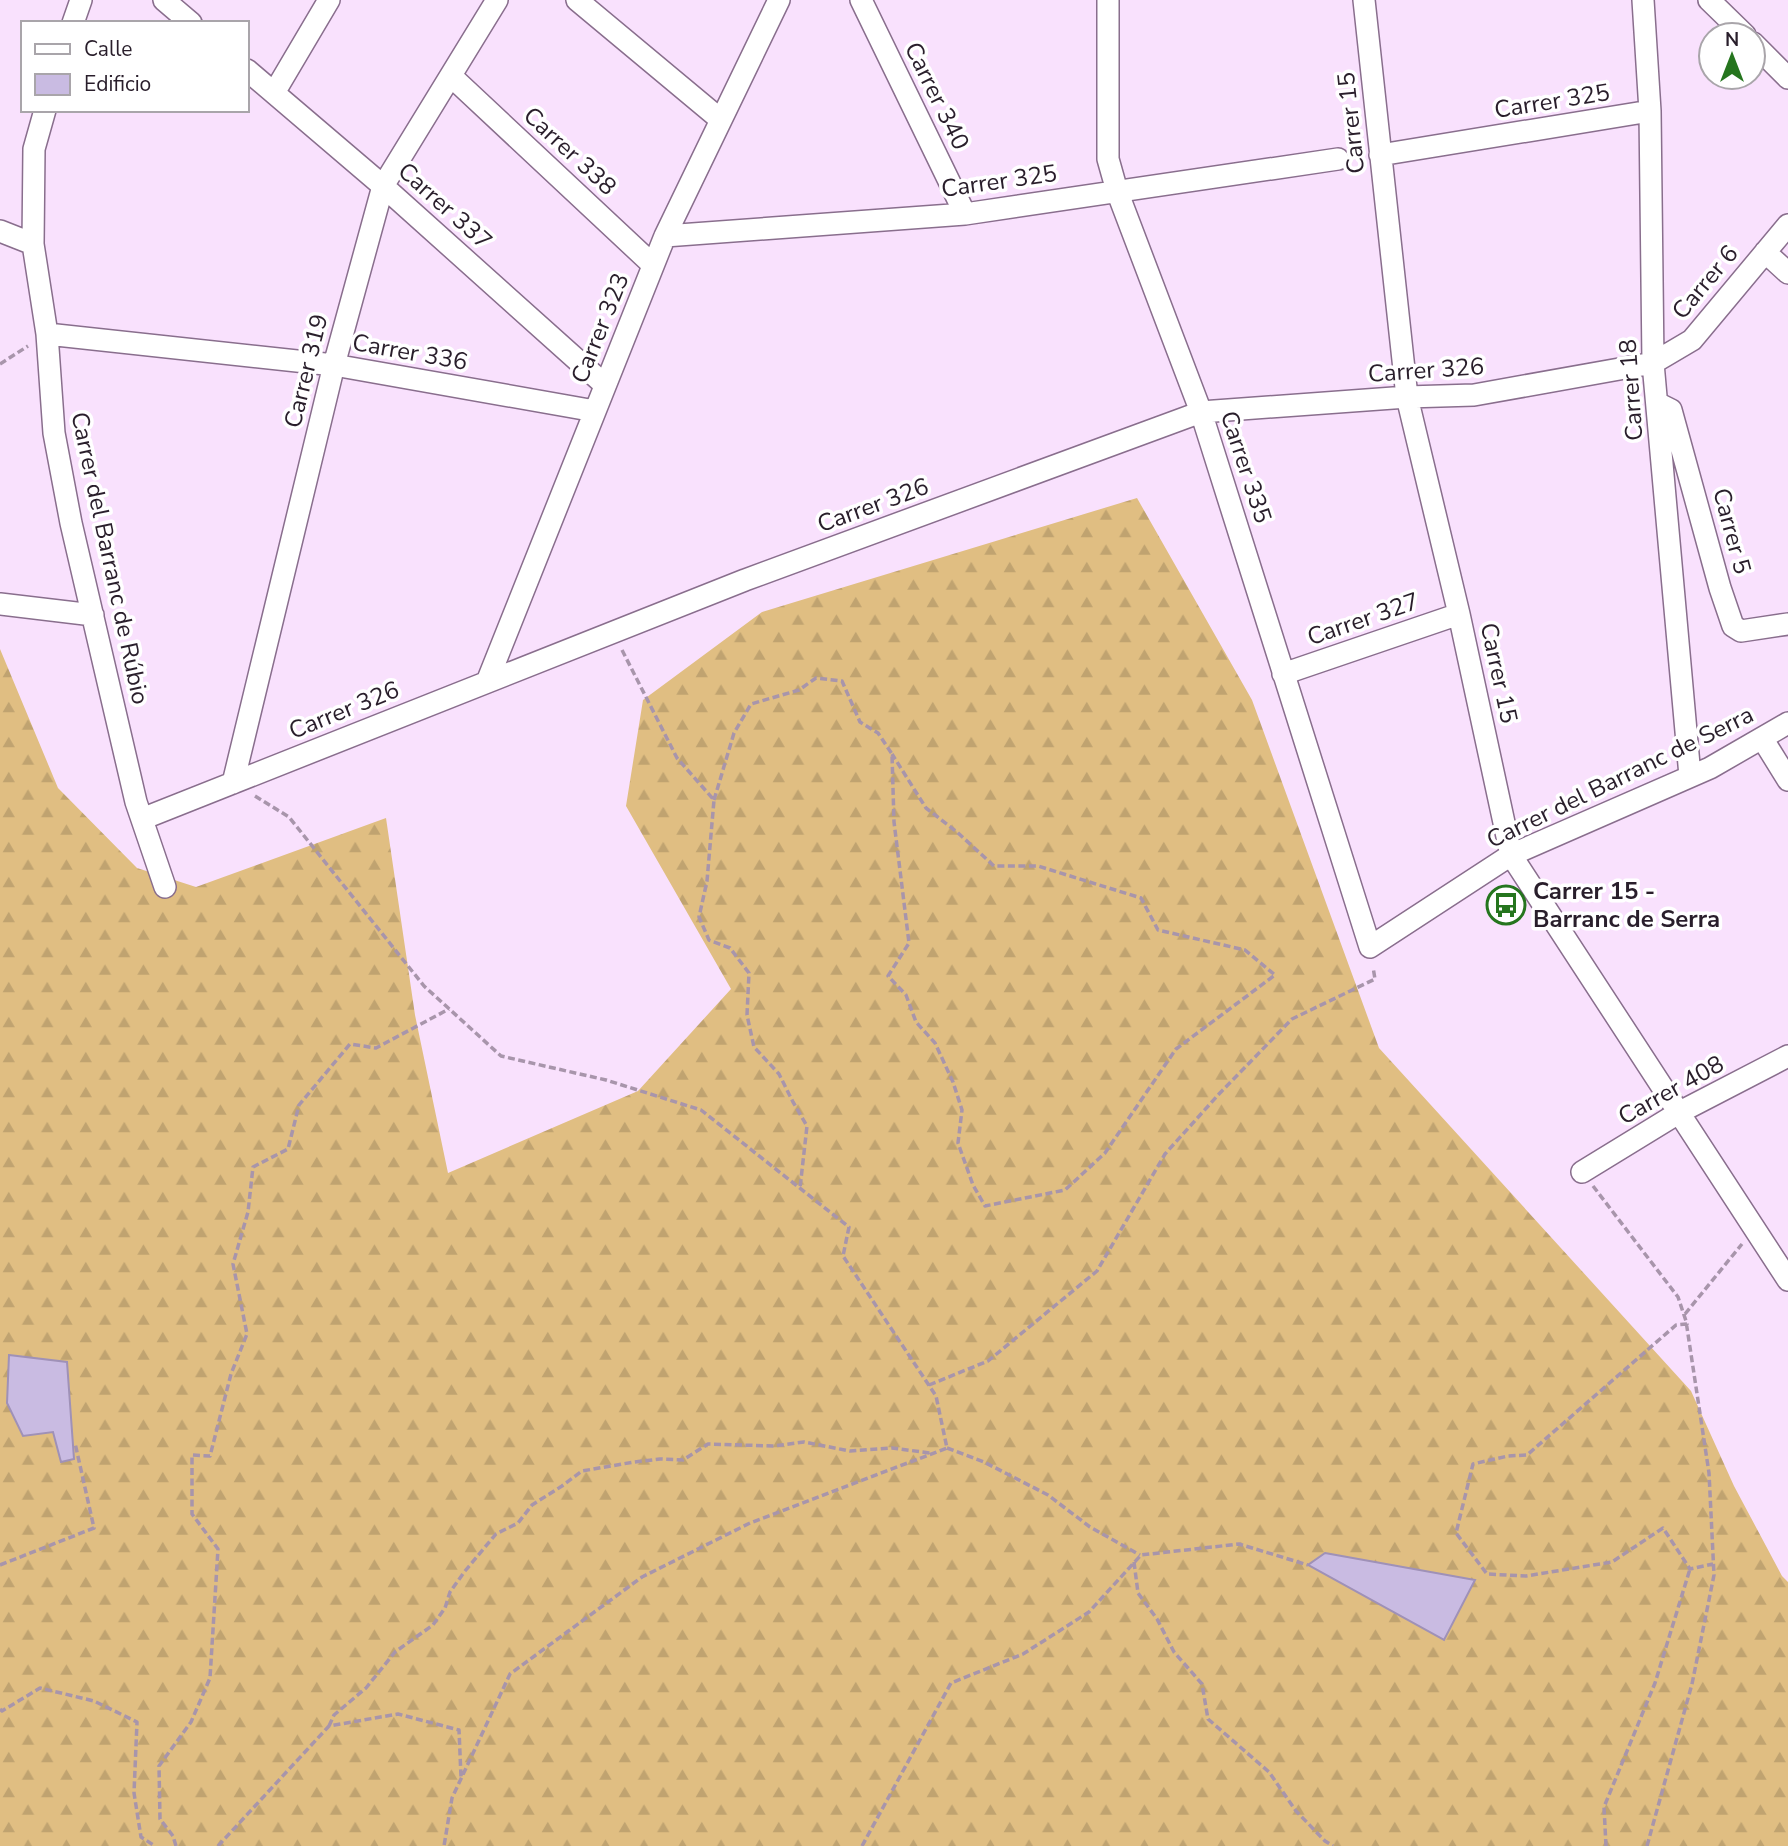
<svg xmlns="http://www.w3.org/2000/svg" width="1788" height="1846" font-family="'Nunito Sans',sans-serif">
<style>
.forest{fill:url(#forest-firs)}
.building{fill:#c9bbe2;stroke:#9f91b7;stroke-width:2}
.lines{fill:none;stroke-linecap:round;stroke-linejoin:round}
.minor-casing{stroke:#896e8d;stroke-width:24}
.path{stroke:#a895ab;stroke-width:3.5;stroke-dasharray:7 3.5;stroke-linecap:butt}
.minor{stroke:#fff;stroke-width:21}
.labels{text-anchor:middle;stroke-width:7;stroke-linejoin:round;paint-order:stroke}
.street-label{font-size:24px;fill:#291e2b;stroke:#fff}
.poi-label{font-size:24px;font-weight:bold;fill:#291e2b;stroke:#fff;text-anchor:start}
</style>
<defs>
<pattern id="forest-firs" width="22" height="20" patternUnits="userSpaceOnUse" patternTransform="scale(1.75)"><rect width="22" height="20" fill="#e0be82"/><path d="M5 1l3.5 6h-7zM16 11l3.5 6h-7z" fill="#c0a370"/></pattern>
</defs>
<rect width="100%" height="100%" fill="#f9e1fd"/>
<path class="forest" d="M1137,498l115,202 127,348 312,343 43,95 48,90 6,6v264h-1788v-1197l58,139 79,80 59,19 190,-69 29,197 33,158 190,-82 93,-102 -105,-183 17,-106 119,-88z"/>
<path class="building" d="M9,1355l58,7 7,97 -13,3 -8,-30 -30,4 -16,-33z
M1325,1553l150,27 -31,60 -136,-75z"/>
<g class="lines">
<defs>
<path id="minor" d="M164,0l27,23
M577,0l144,120
M861,0l104,214
M1108,0v159l9,32 84,221 169,535 141,-92 199,-87 78,-45
M1364,0l43,397 52,217 52,241 277,425
M1643,0l7,111 3,252 37,413
M1709,0l36,35
M73,23l8,-23
M1753,43l35,35
M247,70l136,116 222,199
M451,76l202,189
M274,93l55,-93
M45,110l-11,39 -1,95 14,90 7,99 17,90 65,279 29,85
M1380,155l270,-44
M0,231l33,13
M665,236l300,-22 373,-55
M1765,252l23,21
M47,334l287,31 261,46
M1657,403l14,7 49,178 13,38 8,5 47,-7
M0,604l93,11
M1283,674l176,-60
M487,682l178,-446 114,-236
M1762,738l26,42
M233,783l101,-418 49,-179 114,-186
M142,819l603,-239 456,-168 206,-15 67,-2 179,-32 39,-23 96,-115
M1582,1172l98,-60 108,-56"/>
</defs>
<use href="#minor" class="minor-casing"/>
<path class="path" d="M0,364l28,-18
M622,650l55,108 37,42 -7,81 -8,36 10,23 21,8 19,25 -2,42 7,32 25,27 14,28 14,24 -7,62
M255,796l34,21 135,169 77,70 105,24 95,30 148,117 -6,29 93,140 11,52 -197,75 -108,54 -132,97 -58,124 -8,48
M714,800l20,-67 17,-29 48,-14 17,-12 26,3 18,41 18,11 14,21 2,68 15,121 -21,33 18,19 10,27 19,21 18,39 9,28 -4,33 15,42 12,21 80,-16 40,-37 71,-104 99,-74 -30,-25 -87,-20 -17,-32 -103,-32h-44l-37,-34 -31,-24 -34,-54
M1593,1186l85,111 9,27 -11,1 -149,130 -19,1 -35,8 -17,69 31,41 39,2 86,-14 51,-34 27,41 23,-5
M1685,1314l57,-70
M929,1385l59,-24 109,-90 68,-117 54,-60 73,-75 83,-40 -2,-12
M947,1448l37,14 64,33 42,32 50,28
M1134,1562l4,31 19,26 17,33 28,32 6,35 61,53 27,39 29,30 8,5
M0,1565l94,-37 -19,-85
M0,1709l2,2 38,-23 54,13 43,21 -3,71 7,44 14,9
M329,1726l5,-11 32,-27 29,-36 38,-27 12,-17 5,-16 15,-21 31,-37 22,-11 14,-18 30,-19 20,-15 52,-9 26,-3 23,1 25,-16 66,2 30,-4 46,9 42,-3 38,5
M176,1846l-3,-10 -13,-17 -1,-53 32,-44 19,-44 8,-129 -26,-35v-59l18,1 21,-82 16,-40 -14,-70 15,-52 5,-45 35,-18 11,-44 51,-61 26,4 73,-39
M218,1846l111,-120 69,-12 61,16 2,47
M862,1846l89,-163 72,-29 66,-42 52,-57 98,-11 69,21
M1606,1846l-2,-39 51,-124 35,-114
M1647,1846l45,-162 22,-109 -5,-102 -23,-152"/>
<use href="#minor" class="minor"/>
</g>
<defs>
<symbol id="bus-ring" viewBox="-11 -11 22 22"><circle r="9.5" fill="#fff" stroke="#25751e" stroke-width="1.5"/><path d="M-5-6H5V4H4V6H2V4H-2V6H-4V4H-5ZM-3.5-4V0h7V-4ZM-3.5 1.2v1.5H-2V1.2ZM2 1.2v1.5H3.5V1.2Z" fill="#25751e"/></symbol>
</defs>
<g fill-rule="evenodd">
<use href="#bus-ring" x="1484" y="883" width="44" height="44"/>
</g>
<g class="labels">
<g class="street-label">
<text transform="translate(937 96) rotate(64)" y="8">Carrer 340</text>
<text transform="translate(1552 101) rotate(-9)" y="8">Carrer 325</text>
<text transform="translate(1351 123) rotate(-96)" y="8">Carrer 15</text>
<text transform="translate(570 151) rotate(43)" y="8">Carrer 338</text>
<text transform="translate(999 181) rotate(-8)" y="8">Carrer 325</text>
<text transform="translate(445 206) rotate(42)" y="8">Carrer 337</text>
<text transform="translate(1705 282) rotate(-50)" y="8">Carrer 6</text>
<text transform="translate(600 328) rotate(-68)" y="8">Carrer 323</text>
<text transform="translate(410 352) rotate(10)" y="8">Carrer 336</text>
<text transform="translate(1426 370) rotate(-4)" y="8">Carrer 326</text>
<text transform="translate(306 371) rotate(-76)" y="8">Carrer 319</text>
<text transform="translate(1631 390) rotate(-94)" y="8">Carrer 18</text>
<text transform="translate(1246 467) rotate(72)" y="8">Carrer 335</text>
<text transform="translate(873 505) rotate(-20)" y="8">Carrer 326</text>
<text transform="translate(1732 531) rotate(75)" y="8">Carrer 5</text>
<text transform="translate(110 558) rotate(78)" y="8">Carrer del Barranc de Rúbio</text>
<text transform="translate(1363 619) rotate(-19)" y="8">Carrer 327</text>
<text transform="translate(1499 673) rotate(78)" y="8">Carrer 15</text>
<text transform="translate(344 710) rotate(-22)" y="8">Carrer 326</text>
<text transform="translate(1620 777) rotate(-26)" y="8">Carrer del Barranc de Serra</text>
<text transform="translate(1671 1090) rotate(-29)" y="8">Carrer 408</text>
</g>
<g class="poi-label">
<text x="1533" y="899">Carrer 15 -<tspan x="1533" dy="28">Barranc de Serra</tspan></text>
</g>
</g>
<rect x="21" y="21" width="228" height="91" fill="#ffffff" stroke="#a9a5aa" stroke-width="2"/>
<rect x="35" y="44" width="35" height="10" fill="#ffffff" stroke="#a9a5aa" stroke-width="2"/>
<text x="84" y="56" font-size="21" fill="#291e2b">Calle</text>
<rect x="35" y="74" width="35" height="21" fill="#c9bbe2" stroke="#a9a5aa" stroke-width="2"/>
<text x="84" y="91" font-size="21" fill="#291e2b">Edificio</text>
<g transform="translate(1732 56)"><circle r="33" fill="#ffffff" stroke="#a9a5aa" stroke-width="2"/>
<path d="M0-5L12 26L0 18L-12 26Z" fill="#25751e"/>
<text y="-10" font-size="19" font-weight="bold" text-anchor="middle" fill="#291e2b">N</text>
</g>
</svg>
